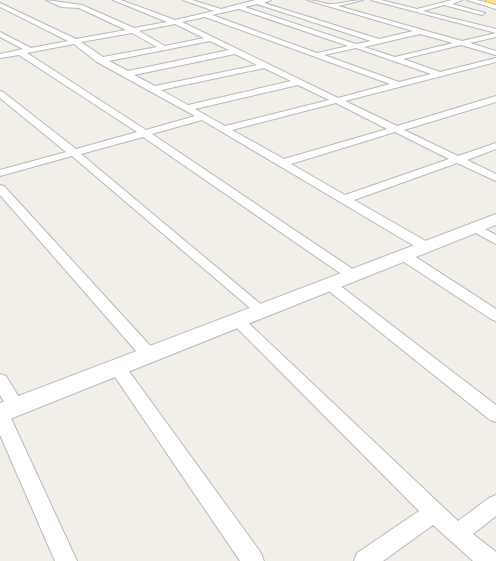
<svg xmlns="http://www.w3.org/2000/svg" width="496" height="561" font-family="'Varela Round',sans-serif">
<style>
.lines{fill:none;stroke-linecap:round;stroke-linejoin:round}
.street-casing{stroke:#b5b8bc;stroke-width:2}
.secondary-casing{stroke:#b6babf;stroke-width:2}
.highway-casing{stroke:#f9ab00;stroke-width:2}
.street{fill:#fff;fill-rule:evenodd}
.secondary{fill:#fff;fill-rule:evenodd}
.highway{fill:#fde293;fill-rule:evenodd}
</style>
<rect width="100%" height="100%" fill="#f1efe8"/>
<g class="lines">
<defs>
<path id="street" d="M46,0l36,5 52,23 33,-6 -54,-22h8l54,20 39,-9 -31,-11h9l29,9 34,-9h16l-7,3 115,36 34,-8 -106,-31c9,0 19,5 25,4 9,0 20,-4 31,-4l-25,6 124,35 34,-8 -125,-33h10l36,9 35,-9h10l-10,4 33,9 -3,2 -38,-10 -21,6 73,18v8l-26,6 26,8v4l-35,-10 -58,14 37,13 56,-14v4l-151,39 52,25 99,-30v6l-92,28 54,26 38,-13v6l-29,11 29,14v7l-39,-18 -103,37 77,44 2,3 -2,3h-10l-219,-130 -50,14 205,138 2,3 -2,3 -5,1 -5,-1 -204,-141 -62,17 188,157 -2,3 -5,2 -5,-2 -185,-158 -72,20v-6l66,-18 -66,-54v-7l3,1 73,57 61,-17 -118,-77 -19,3v-4l23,-5 -23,-12v-5l31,16 37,-7 -68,-34v-4l76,36 50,-9 -47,-22 -18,-1zM257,4l114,37 -15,3 -111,-37zM239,9l109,37 -31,7 -105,-38zM205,17l185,67 -52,14 -156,-76zM175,24l29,14 -39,8 -26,-15zM132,33l25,14 -54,10 -22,-15zM420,34l33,9 -58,14 -31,-10zM210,41l19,9 -101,21 -19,-10zM74,44l23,18 98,54 -49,14 -119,-77zM356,48l75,26 -32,8 -75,-27zM235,54l22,11 -102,21 -21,-11zM264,68l27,13 -103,24 -27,-15zM298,85l31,15 -104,26 -30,-17zM336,103l51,26 -103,30 -52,-29zM395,132l54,27 -104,36 -54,-31z
M467,0h10l19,5v4z
M0,185l4,1 151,165 2,4 -2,4 -6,2 -6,-2 -143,-164z
M474,223l22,12v9l-26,-14 -2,-3 2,-3z
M403,251l5,1 88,57v12l-5,-2 -93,-61 -2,-3 2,-3z
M329,280l5,1 162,124v17l-6,-2 -166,-133 -2,-3 2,-3z
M237,315l5,2 216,204 31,-23 7,-3v21l-23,18 23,18v9h-23l-40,-36 -50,36h-29l3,-8 62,-42 -187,-188 -3,-3 3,-3z
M117,361l6,2 138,190 3,8h-24l-129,-190 -2,-4 2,-4z
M0,374l6,2 19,31 -3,5 -6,2 -6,-2 -10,-17z
M0,407l6,2 3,5 68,147h-22l-55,-126z"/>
<path id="secondary" d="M496,214v11l-496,198v-20z"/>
<path id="highway" d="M486,0h10v4l-9,-2z"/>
</defs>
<use href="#street" class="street-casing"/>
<use href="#secondary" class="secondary-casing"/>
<use href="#highway" class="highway-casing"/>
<use href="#street" class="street"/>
<use href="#secondary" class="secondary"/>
<use href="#highway" class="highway"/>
</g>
</svg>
